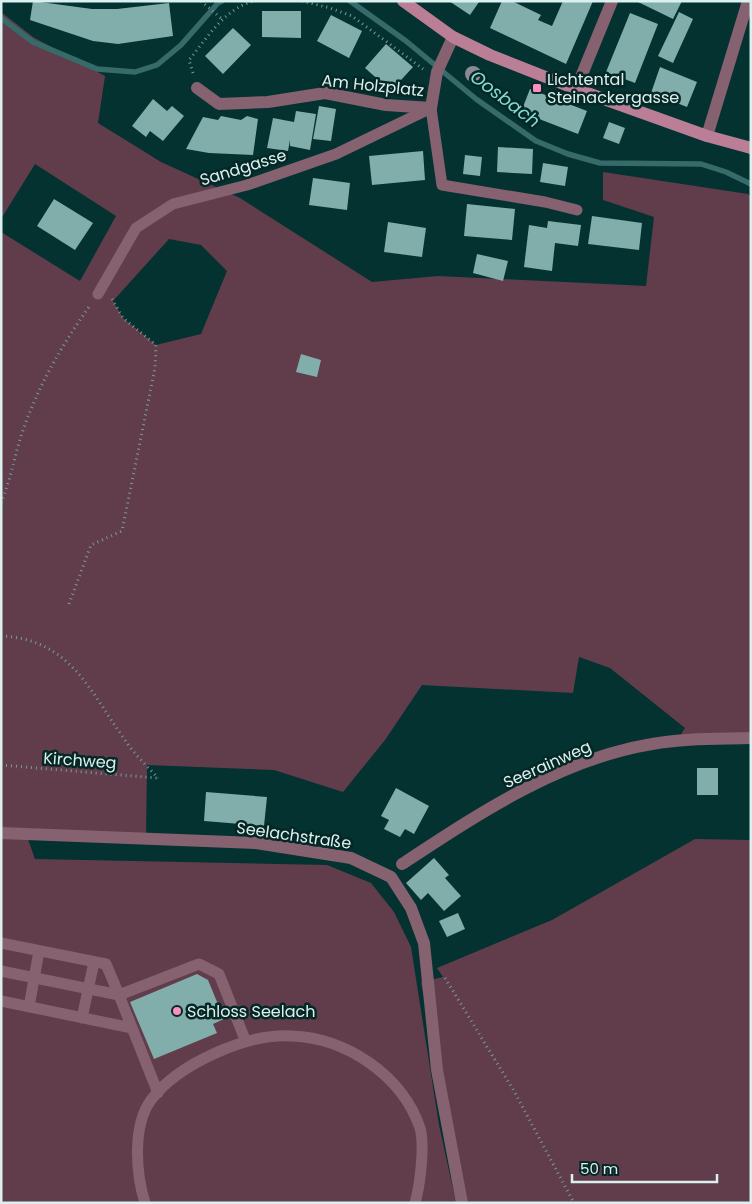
<svg xmlns="http://www.w3.org/2000/svg" width="752" height="1204" font-family="Poppins,sans-serif">
<style>
.green{fill:#613d4c;fill-rule:evenodd}
.lines{fill:none;stroke-linecap:round;stroke-linejoin:round}
.stream{stroke:#376b69;stroke-width:5.5}
.building{fill:#81adaa}
.path{stroke:#799b99;stroke-width:3;stroke-dasharray:1 4;stroke-linecap:butt}
.lane{stroke:#86616f;stroke-width:11}
.street{stroke:#86616f;stroke-width:12}
.secondary{stroke:#ba7f96;stroke-width:12}
.tree{fill:#8b8991}
.poi-dot{fill:#fe8ebd;stroke:#052725;stroke-width:2}
.labels{text-anchor:middle;stroke-width:5;stroke-linejoin:round;paint-order:stroke}
.poi-label{font-size:16px;fill:#dbf1ef;stroke:#052725;text-anchor:start}
.street-label{font-size:16px;fill:#dbf1ef;stroke:#052725}
.water-label{font-size:18px;font-style:italic;fill:#82dad5;stroke:#052725}
</style>
<rect width="100%" height="100%" fill="#033230"/>
<path class="green" d="M1,12l32,25 72,39 -7,47 63,39 79,36 132,84 66,-6 208,10 8,-69 -51,-17v-28l145,22 3,3v541l-75,4 9,-14 -75,-60 -31,-11 -6,36 -151,-8 -37,55 -42,52 -69,-22 -127,-5 -1,73 -122,-10 11,31 292,6 44,18 23,29 17,35 28,178 17,78h-455v-971l79,49 36,-65 -81,-52 -34,55zM169,239l32,6 26,26 -26,63 -45,11 -33,-27 -10,-17z
M695,839l56,1v363h-289l-41,-221 22,-5 -6,-9 115,-48z"/>
<g class="lines">
<path class="stream" d="M350,1l56,40 70,58 60,42 32,13 32,9 101,1 25,8 25,12
M1,18l32,24 64,27 38,3 22,-7 24,-20 37,-42 4,-2"/>
</g>
<path class="building" d="M33,1l59,8h25l52,-6 4,33 -55,8 -25,-3 -63,-21z
M449,1h28l2,1 -9,13z
M502,1h10l29,14 -3,5 14,6 11,-25h30l-27,63 -76,-36z
M636,1h46l-9,18z
M262,11h39v27l-39,-1z
M679,12l14,7 -20,44 -15,-7z
M630,13l28,11 -23,59 -29,-11z
M331,15l31,16 -13,27 -32,-17z
M233,28l18,17 -28,29 -18,-18z
M386,44l27,23 -22,24 -26,-23z
M660,67l37,15 -10,25 -36,-14z
M530,89l57,22 -9,23 -57,-22z
M153,99l14,12 5,-5 12,10 -21,25 -13,-10 -4,6 -14,-11z
M319,106l17,3 -5,32 -18,-2z
M296,111l20,3 -6,36 -20,-4v-6l-2,11 -21,-3 6,-30 21,4z
M221,116l20,4 6,-4 11,3 -5,36 -44,-2 -23,-4 17,-32 15,3z
M609,122l16,6 -6,16 -16,-6z
M498,147l35,2 -1,25 -35,-2z
M423,151l2,29 -53,5 -3,-29z
M465,155l17,2 -2,19 -17,-2z
M543,163l25,4 -3,19 -25,-4z
M313,178l37,5 -3,27 -38,-5z
M54,199l39,24 -18,27 -38,-24z
M467,204l48,5 -3,31 -48,-4z
M592,216l50,7 -3,27 -51,-6z
M548,221l33,4 -3,21 -23,-3 -3,28 -28,-4 5,-42 18,3z
M388,222l38,6 -4,29 -38,-5z
M477,254l31,7 -5,20 -30,-8z
M301,354l20,6 -4,17 -21,-5z
M697,768h21v27h-21z
M396,788l33,18 -15,28 -9,-5 -5,8 -16,-8 5,-9 -8,-4z
M206,792l61,5 -3,29 -60,-5z
M434,858l15,17 -4,3 16,18 -17,15 -16,-18 -7,7 -15,-17z
M458,913l7,16 -18,8 -8,-16z
M197,974l11,6 16,39 -11,5 4,9 -63,26 -24,-57z"/>
<g class="lines">
<path class="path" d="M201,1l22,19
M302,1l28,7 22,8 71,53
M193,73l-4,-13c18,-22 36,-52 65,-59
M1,503c9,-22 13,-44 20,-67 16,-48 40,-90 70,-132
M69,604l22,-59 31,-14 33,-163 1,-23 -33,-27 -11,-19
M1,636c70,3 89,56 124,104 9,14 22,26 33,38
M1,765l156,13
M445,978l69,113 60,112"/>
<path class="lane" d="M98,294l38,-66 37,-24 74,-19 89,-31 95,-46 11,77 103,17 32,8
M1,943l105,21 13,31
M1,971l118,24
M1,1001l131,27
M29,1007l10,-56
M82,1018l12,-56
M158,1093l-39,-98 80,-31 20,10 27,68
M145,1203c-9,-29 -13,-77 6,-103 27,-36 96,-67 141,-64 54,2 110,39 128,92 5,17 0,58 -5,75"/>
<path class="street" d="M197,88l22,16 49,-2 57,-9 61,12 45,3 6,-36 16,-35
M576,89l36,-88
M707,136l41,-135
M1,833l255,10 95,15 40,19 20,31 13,35 13,127 25,133
M402,864c76,-50 158,-105 250,-120 32,-6 66,-5 99,-6"/>
<path class="secondary" d="M403,1l50,36 37,18 86,34 131,47 44,12"/>
</g>
<circle class="tree" cx="473" cy="74" r="8"/>
<g class="poi-dot">
<rect x="532" y="83" width="10" height="10" rx="2.5"/>
<circle cx="177" cy="1011" r="5"/>
</g>
<g class="labels">
<g class="poi-label">
<text x="547" y="85">Lichtental<tspan x="547" dy="18">Steinackergasse</tspan></text>
<text x="187" y="1017">Schloss Seelach</text>
</g>
<g class="street-label">
<text transform="translate(373 85) rotate(6)" y="6">Am Holzplatz</text>
<text transform="translate(243 167) rotate(-17)" y="6">Sandgasse</text>
<text transform="translate(80 760) rotate(4)" y="6">Kirchweg</text>
<text transform="translate(547 764) rotate(-24)" y="6">Seerainweg</text>
<text transform="translate(294 835) rotate(8)" y="6">Seelachstraße</text>
</g>
<g class="water-label">
<text transform="translate(505 99) rotate(37)" y="6">Oosbach</text>
</g>
</g>
<rect width="752" height="1204" fill="none" stroke="#dbf1ef" stroke-width="5"/>
<path d="M572 1174v8h145v-8" fill="none" stroke="#dbf1ef" stroke-width="2.5"/>
<text x="580" y="1174" font-size="15" fill="#dbf1ef" stroke="#052725" stroke-width="4" paint-order="stroke">50 m</text>
</svg>
